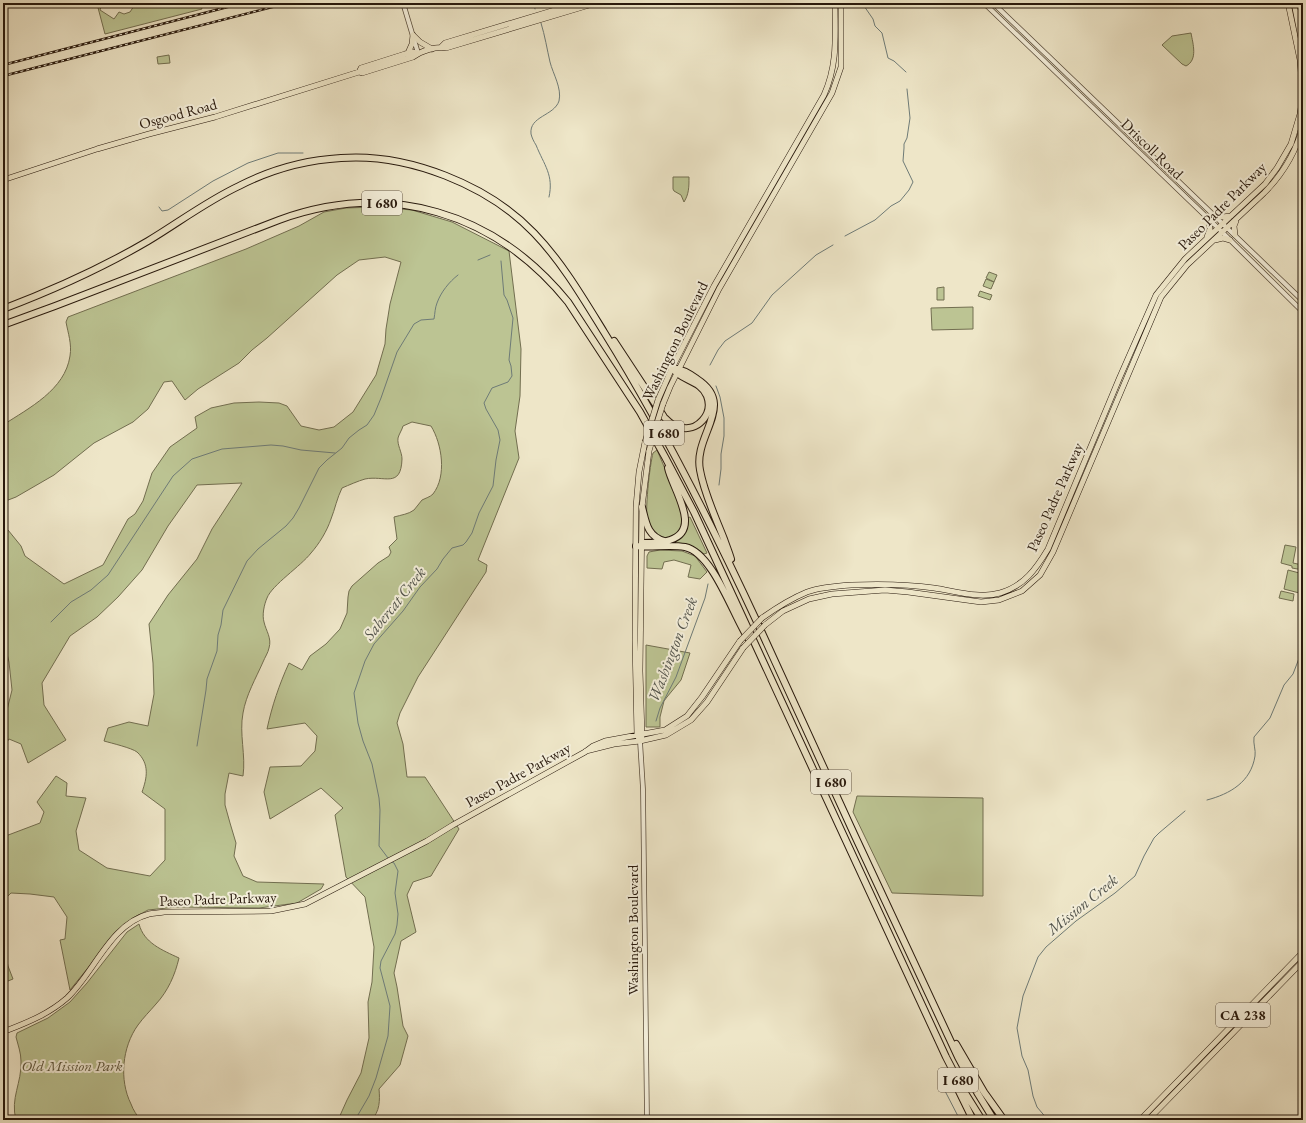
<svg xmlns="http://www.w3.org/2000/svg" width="1306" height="1123" font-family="'EB Garamond',serif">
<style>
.green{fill:#bcc493;stroke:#726e50}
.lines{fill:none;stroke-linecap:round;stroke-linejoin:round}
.stream{stroke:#6e7b77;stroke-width:1}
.minor-casing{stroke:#594c3b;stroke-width:5.5}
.major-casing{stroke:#27180c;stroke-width:6}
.highway-casing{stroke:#27180c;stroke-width:8}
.minor{stroke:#f4efdb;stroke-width:4}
.major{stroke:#eee6c8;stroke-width:5}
.highway{stroke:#eee6c8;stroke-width:6}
.rail-casing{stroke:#27180c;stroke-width:2.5}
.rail{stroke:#f4efdb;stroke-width:1;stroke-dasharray:3;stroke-linecap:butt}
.major-bridge-casing{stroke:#27180c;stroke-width:6;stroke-linecap:butt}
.major-bridge{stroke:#eee6c8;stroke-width:5}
.labels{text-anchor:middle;stroke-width:4;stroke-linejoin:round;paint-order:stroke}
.shield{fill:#f4efdb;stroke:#64584a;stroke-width:1}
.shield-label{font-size:14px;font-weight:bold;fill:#27180c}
.street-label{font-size:15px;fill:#27180c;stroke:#f4efdb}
.park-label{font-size:15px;font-style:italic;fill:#5b543b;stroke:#f4efdb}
.water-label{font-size:16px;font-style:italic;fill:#50524b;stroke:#f4efdb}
</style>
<rect width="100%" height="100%" fill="#eee6c8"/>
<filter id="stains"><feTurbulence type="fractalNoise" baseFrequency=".005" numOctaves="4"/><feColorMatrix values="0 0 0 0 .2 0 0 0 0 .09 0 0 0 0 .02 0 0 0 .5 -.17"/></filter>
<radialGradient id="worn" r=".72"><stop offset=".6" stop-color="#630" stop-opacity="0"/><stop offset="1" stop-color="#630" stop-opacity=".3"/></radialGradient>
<path class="green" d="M136,3h64l2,6 -97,25 -8,-30 4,3 -1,3 14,9 5,-7 5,2 6,-2z
M1191,33c2,11 7,27 -5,33l-4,-2 -20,-19 10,-9z
M169,55l1,8 -12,1 -1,-7z
M673,177h16c0,10 0,17 -5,25l-3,-7 -7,-4 -1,-2z
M377,207l35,3 40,12 57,29 12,98 -1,47 -5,35 4,27 -41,102 9,5 -1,7 -68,105 -18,36 -3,10 6,21 4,33h18l34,52 -28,47 -18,6 -6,13 9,37 -15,9 -7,32 3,14 6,39 5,10 -8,29 -21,24c1,11 1,23 -8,31h-33l9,-20 14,-27 8,-35 -1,-36 4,-20 2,-35 -9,-50 -19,-20 -11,-62 8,-7 -22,-20 -51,31 -6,-27 6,-25 31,-1 14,-15 2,-15 -12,-13 -38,6c5,-23 12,-44 22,-66l13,7 8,-14 16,-12 14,-15 7,-16 1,-16 1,-6 3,-5 26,-23 11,-7 2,-4 -2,-5 8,-8 -3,-22c7,-2 15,-3 20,-7 3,-3 5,-7 8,-10 4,-2 8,-3 11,-6 14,-18 9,-50 -2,-68l-19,-4 -9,4c-1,4 -4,8 -5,12 -1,7 4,14 4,21 -1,30 -18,16 -37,20 -7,2 -16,6 -23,9 -5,10 -7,21 -11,31 -4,12 -12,25 -20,34 -10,13 -39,32 -44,45 -3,7 -5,17 -3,24 2,9 8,16 5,26 -1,5 -4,9 -6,14 -7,16 -17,33 -20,51 -4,21 3,42 0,63l-14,-3 -4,21v11l5,18 6,20 -2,13 9,20 14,6 67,2 -3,5 -24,14 -38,5 -82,-1 -29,3 -15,8 -12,9 -51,63 -10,-50 5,-1 2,-22 -13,-20 -24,-3 -19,-1 -8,8v-64l37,-14 4,-11 -7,-10 19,-26 11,7 -1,13 20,2 -10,33 3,19 28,18 43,8 15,-16v-51l-23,-17c5,-14 8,-28 -5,-40 -5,-4 -26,-9 -33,-11l4,-13 21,-6 19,4 6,-32 -1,-31 -4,-39 19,-29 29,-36 15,-30 30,-46 -45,2 -29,41 -26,44 -24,27 -21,20 -27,19 -28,47 2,22 22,35 -38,23 -7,-19 -12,-5 -6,9v-28l2,-2 7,-28 -3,-28 -6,-24v-105l5,-3 13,16 4,10 39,28 39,-19 25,-46 7,-5 8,-13 9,-28 18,-26 27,-19 -2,-11 16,-9 23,-5 25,-1 20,1 8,3 14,20 18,4 15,-3 19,-15 23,-37 9,-31 1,-15 4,-25 11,-42 -16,-5 -26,3 -22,15 -70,63 -15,12 -13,13 -41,26 -13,11 -13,-19 -8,1 -16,27 -15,13 -39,21 -40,32 -38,22 -13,5v-77c26,-17 62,-35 67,-69 2,-12 -2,-23 -4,-34l2,-5 178,-68 53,-23 25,-14 22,-4z
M989,272l8,3 -3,7 -8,-4z
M986,279l8,3 -3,7 -8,-3z
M944,287v13h-7v-12z
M980,291l12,4 -2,5 -12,-4z
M973,307v22l-41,1 -1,-22z
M657,450l26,61v15l-5,7 -10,5 -11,-2c-3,-4 -8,-9 -9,-13 -4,-9 2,-59 5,-70z
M690,517l17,36 -3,1c-10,-8 -18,-12 -31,-10v-2l9,-7 5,-17z
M1285,545l11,2 -3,16 9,2 1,-7v12l-11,-2v-2l-11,-3z
M660,550l22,1 13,5 12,16 -7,7 -12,-2 3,-12 -17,-5 -10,2 -2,7 -15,-1v-12l2,-4z
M1288,570l15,4v20l-19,-5z
M1281,591l13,3 -1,7 -14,-3z
M646,645l44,8 -9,27 -14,17 -3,4 -4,16v10h-14z
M857,796l126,2v98l-91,-3 -39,-81z
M139,924c5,19 23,26 40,34 -4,17 -11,33 -23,46 -6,7 -13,14 -18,21 -16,22 -19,55 -7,79 2,6 6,11 9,16h-124c-6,-22 6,-37 5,-59 0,-8 -3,-16 -5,-24l1,-4 31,-15 22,-16 17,-19 40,-51z
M3,941l5,25 5,13 -10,4z"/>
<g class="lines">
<path class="stream" d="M534,3l1,6
M862,3l11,16 2,7 7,7 6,25 6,3 12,11
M541,23c4,13 6,26 9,39 3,12 12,26 9,39 -5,15 -30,15 -28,33 1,4 3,8 5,11 8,20 18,30 13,52
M159,207l3,4 6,-1 45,-29 35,-18 30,-10h25
M845,236l30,-16 16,-14 9,-5 9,-11 4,-8 -10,-21 1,-13v-4l3,-6 3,-20 -3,-29
M478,260l12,-5
M710,365l8,-15 7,-9 27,-18 20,-28 44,-40 17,-10
M716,386l4,11 4,21v18l-3,18v15l-2,16
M51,622l20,-20 20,-12 17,-15 65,-99 19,-17 30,-10 49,-4 12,1 18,4 34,3
M656,721l4,-13 16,-31 29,-79 3,-14
M197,746l9,-56 1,-11 10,-28 1,-16 3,-10 2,-15 24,-49 11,-12 28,-23 7,-8 6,-10 20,-40 8,-8 15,-12 7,-10 10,-8 8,-5 7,-10 7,-17 16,-46 17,-28 7,-4 13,-1c1,-6 1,-11 3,-16 4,-11 12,-21 21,-28
M1207,800c23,-6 44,-18 48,-44 1,-6 -2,-12 -1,-19l16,-19 14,-33 9,-11 10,-26
M388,858l-9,-12 1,-36 -1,-12 -7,-34 -9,-23 -5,-18 -4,-30 11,-32 9,-17 29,-33 17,-24 17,-18 6,-10 9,-11 11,-3 3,-3 6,-9 7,-20 14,-27 3,-26 4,-20 -2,-10 -12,-21 -2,-6 8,-15 16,-6 4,-6 -1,-10 -2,-6 4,-42 -6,-18 -3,-5 -3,-34
M945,1091l15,29
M355,1120l14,-24 7,-18 12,-42 2,-30 -10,-38 1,-7 14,-27 2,-9 1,-11 -3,-21 3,-22 -4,-8 -2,-1
M1048,1120l-11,-13 -4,-11 -5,-26 -6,-14 -5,-28 6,-32 15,-39 8,-10 30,-26 39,-28 20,-17 9,-20 10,-18 5,-5 26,-22"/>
<defs>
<path id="minor" d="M403,3l15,50
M984,3l234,225 85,84
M993,3l310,298
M640,741l3,48 4,331"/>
<path id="major" d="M1294,3l9,45
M413,35l7,7 12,7
M441,47l4,-4 133,-40
M408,53l4,-9 1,-9
M359,72l2,-4 44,-14 7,-2 6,1
M3,180l94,-31 52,-15 66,-17 144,-45 3,1 51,-16c8,-6 23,-11 33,-9l150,-45
M1215,216l7,1 9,-1
M1235,235l-1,-9 2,-5
M1207,237l3,-8 -1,-10
M1215,240l8,-2 7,2
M658,400l14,-32 42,-82 110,-191c14,-31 11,-59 11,-92
M663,404l7,-17 49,-98 113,-196 9,-26v-64
M762,618c14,-10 28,-19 45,-26 14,-5 30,-6 45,-7 27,-1 54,-1 82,3 21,3 45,11 66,5 24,-7 36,-24 48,-44l71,-170 37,-84 29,-36 80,-75 12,-16 14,-24 9,-30 2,-13v-17l-2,-24 -12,-57
M765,625l18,-14 26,-12 23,-5 53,-4 23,2 73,10 18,-2 23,-9 18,-16 13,-23 108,-255 26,-32 77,-72c19,-19 32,-41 39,-67
M642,736l-2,-65 2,-164 7,-56
M640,741l-3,-6 -2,-94 1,-134 3,-35 6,-30
M586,751l28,-7 26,-3 26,-6 25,-15 16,-18 36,-54
M3,1031l5,-1c21,-8 42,-17 59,-32 27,-25 43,-74 82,-84 4,-1 10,-1 15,-2l107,-1 34,-7 122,-63 26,-16 132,-73 8,-6 12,-5 60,-11 22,-14 15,-19 38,-56
M1140,1120l163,-168
M1148,1120l155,-159"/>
<path id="highway" d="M3,309c50,-19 99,-41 145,-68 30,-18 59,-40 91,-55 31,-16 67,-26 102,-28 67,-5 147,27 193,75 28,29 49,65 70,99 58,93 107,191 153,290 66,145 133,291 201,435l20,37 16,26
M3,325l52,-19 224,-86c110,-40 216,-8 289,82l72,110 25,45 29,55 252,545 16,31 20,32
M614,341l50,76c4,4 8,9 15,10 18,6 35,-13 28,-31 -6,-16 -26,-15 -35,-28
M672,368c10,1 17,5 25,11 40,26 -4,56 3,91 4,23 15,46 24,69 2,6 5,13 7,20
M642,507c4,15 5,29 22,34
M642,543c9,0 20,0 28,-3 33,-10 2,-52 -2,-72
M636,546c16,2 33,-2 49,1 28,6 48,68 63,91
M956,1044l28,48 20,28
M951,1075l22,45"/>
</defs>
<use href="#minor" class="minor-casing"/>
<use href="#major" class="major-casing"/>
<use href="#highway" class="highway-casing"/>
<use href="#minor" class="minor"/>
<use href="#major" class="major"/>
<use href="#highway" class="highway"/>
<defs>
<path id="rail" d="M3,65l240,-62
M3,76l285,-73"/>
</defs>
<use href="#rail" class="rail-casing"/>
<use href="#rail" class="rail"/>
<defs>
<path id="major-bridge" d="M645,442l13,-42
M649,451l7,-25 7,-22
M740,641l22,-23
M743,648l22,-23"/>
</defs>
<use href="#major-bridge" class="major-bridge-casing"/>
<use href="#major-bridge" class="major-bridge"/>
</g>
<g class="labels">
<g class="shield">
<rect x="362" y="191" width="40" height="24" rx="3"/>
<rect x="644" y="421" width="40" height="24" rx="3"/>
<rect x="811" y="770" width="40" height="24" rx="3"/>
<rect x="1216" y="1003" width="54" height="24" rx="3"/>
<rect x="938" y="1068" width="40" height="24" rx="3"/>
</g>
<g class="shield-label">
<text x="382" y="208">I 680</text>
<text x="664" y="438">I 680</text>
<text x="831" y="787">I 680</text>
<text x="1243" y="1020">CA 238</text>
<text x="958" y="1085">I 680</text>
</g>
<g class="street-label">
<text transform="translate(178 114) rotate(-15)" y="5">Osgood Road</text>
<text transform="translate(1152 149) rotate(44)" y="5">Driscoll Road</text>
<text transform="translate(1222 206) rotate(-45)" y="5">Paseo Padre Parkway</text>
<text transform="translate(675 341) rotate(-64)" y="5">Washington Boulevard</text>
<text transform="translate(1055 497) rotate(-66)" y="5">Paseo Padre Parkway</text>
<text transform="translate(518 775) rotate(-29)" y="5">Paseo Padre Parkway</text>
<text transform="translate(218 899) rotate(-2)" y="5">Paseo Padre Parkway</text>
<text transform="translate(633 930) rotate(-90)" y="5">Washington Boulevard</text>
</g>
<g class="park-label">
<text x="72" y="1071">Old Mission Park</text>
</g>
<g class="water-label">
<text transform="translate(394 603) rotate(-51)" y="6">Sabercat Creek</text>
<text transform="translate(672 649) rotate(-69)" y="6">Washington Creek</text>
<text transform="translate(1082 904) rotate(-39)" y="6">Mission Creek</text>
</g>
</g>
<rect width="1306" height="1123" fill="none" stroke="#eee6c8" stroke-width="16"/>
<rect x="4" y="4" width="1298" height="1115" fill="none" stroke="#27180c" stroke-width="2"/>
<rect x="8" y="8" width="1290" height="1107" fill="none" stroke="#27180c"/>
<rect width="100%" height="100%" filter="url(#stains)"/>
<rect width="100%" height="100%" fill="url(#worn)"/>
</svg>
